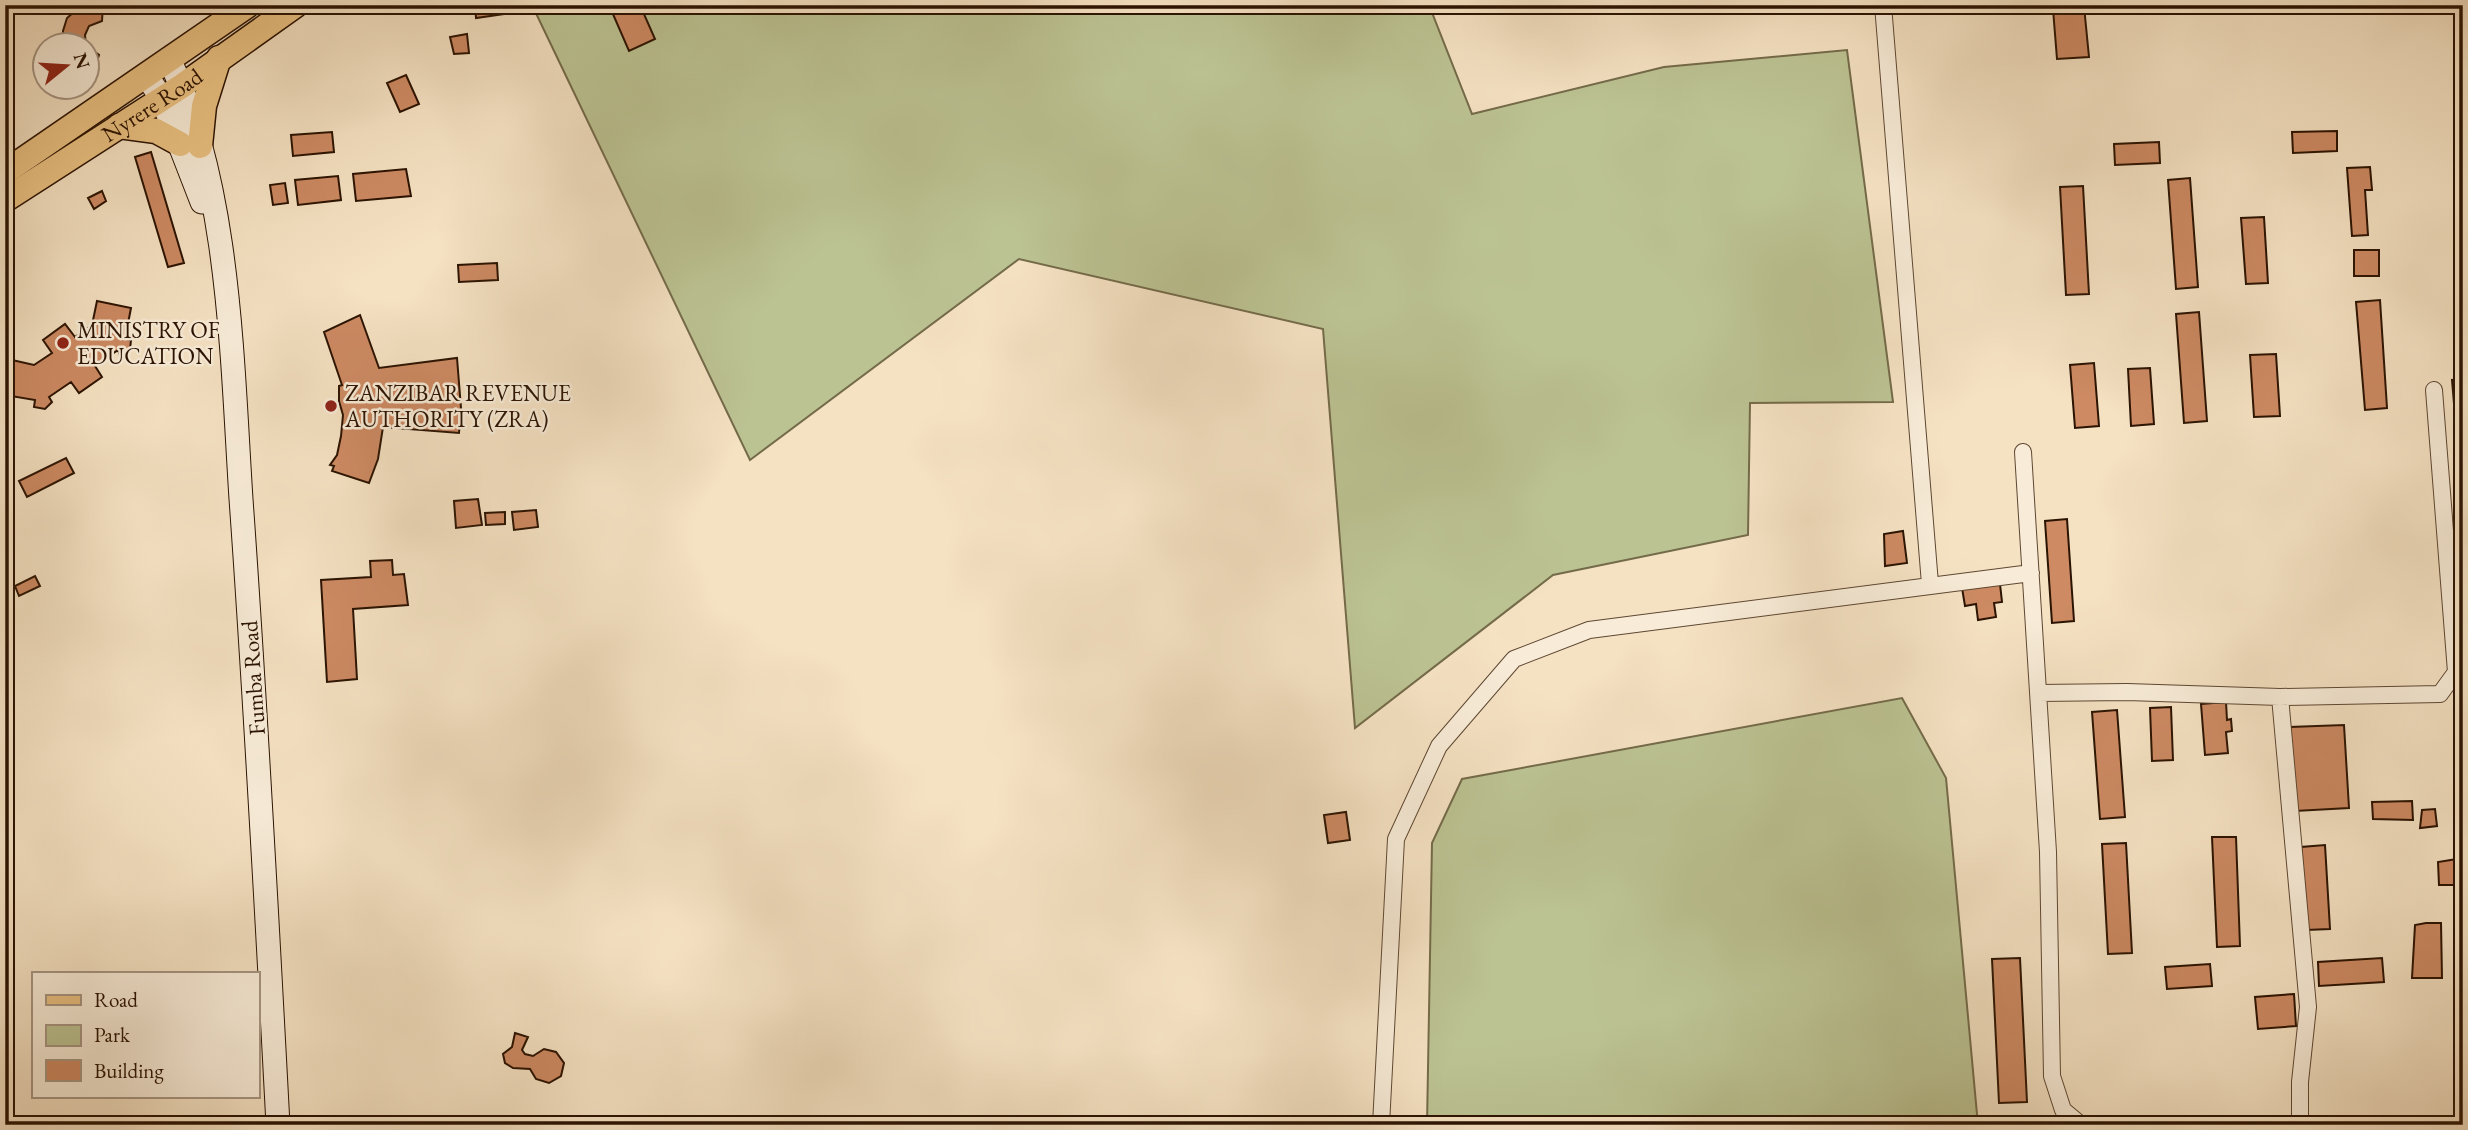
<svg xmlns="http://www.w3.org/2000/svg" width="2468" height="1130" font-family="'EB Garamond',serif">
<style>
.green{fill:#bcc393;stroke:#746b4a;stroke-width:2}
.building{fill:#cd8a63;stroke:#2b1302;stroke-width:2}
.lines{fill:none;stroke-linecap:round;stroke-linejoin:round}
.street-casing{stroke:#5e4732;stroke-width:18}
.secondary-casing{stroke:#2b1302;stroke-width:25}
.primary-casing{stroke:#2b1302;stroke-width:27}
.street{stroke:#f8ecd8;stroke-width:16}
.secondary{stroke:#f8ecd8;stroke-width:23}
.primary{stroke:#eac182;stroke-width:24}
.poi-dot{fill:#8f2418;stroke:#f8ecd8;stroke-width:2.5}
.labels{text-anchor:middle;stroke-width:5;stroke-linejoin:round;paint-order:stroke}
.street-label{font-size:23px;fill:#2b1302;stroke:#f8ecd8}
.poi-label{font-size:23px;fill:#2b1302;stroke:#f8ecd8;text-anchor:start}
</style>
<rect width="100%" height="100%" fill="#f5e2c3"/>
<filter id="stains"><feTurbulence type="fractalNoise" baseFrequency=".00286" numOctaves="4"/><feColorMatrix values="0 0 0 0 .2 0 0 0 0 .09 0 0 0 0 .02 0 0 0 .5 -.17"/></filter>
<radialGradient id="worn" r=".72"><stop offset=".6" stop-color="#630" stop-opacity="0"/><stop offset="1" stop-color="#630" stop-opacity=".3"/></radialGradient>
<path class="green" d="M532,5h897l43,109 192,-47 183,-17 46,352 -143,1 -2,132 -195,40 -198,153 -32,-399 -304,-70 -269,201z
M1902,698l44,80 32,347h-551l5,-282 30,-64z"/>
<path class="building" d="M82,5h21l-1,16 -13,5 -4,9 1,11h-23v-15l4,-13z
M475,5h34l-4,3v6l-29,4z
M609,5h31l15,34 -26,12z
M2084,6l5,51 -32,2 -4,-50z
M467,34l2,19 -15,1 -4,-17z
M88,47l11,8 -6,20 -5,-2z
M406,75l13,29 -19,8 -13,-29z
M2337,131v20l-44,2 -1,-21z
M332,132l2,20 -41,4 -2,-21z
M2159,142l1,21 -45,2 -1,-21z
M151,152l33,111 -16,4 -33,-110z
M2370,167l2,23h-7l3,45 -16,1 -5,-68z
M406,169l5,27 -55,5 -3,-27z
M338,176l3,24 -43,5 -3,-25z
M2190,178l8,109 -22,2 -8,-109z
M285,183l3,20 -15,2 -3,-20z
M2083,186l6,108 -23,1 -6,-108z
M102,191l4,10 -12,8 -6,-11z
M2264,217l4,66 -22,1 -5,-66z
M2354,250h25v26h-25z
M497,263l1,17 -39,2 -1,-17z
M2380,300l7,108 -22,2 -9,-108z
M97,301l34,7 -6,31 6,1 -1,9 -10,7 -2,-6 -23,16 7,11 -23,16 -8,-11 -22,15 3,5 -7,7 -11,-2 1,-7 -30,-5 7,-35 22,5 18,-12 -9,-13 22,-16 10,13 17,-12z
M2199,312l8,109 -23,2 -8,-109z
M360,315l19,53 78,-10 4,50 -2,25 -76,-6 -5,32 -9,24 -37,-12 2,-5 -4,-1 7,-10 4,-19 2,-21 -4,-14v-15l3,-1 -18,-53z
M2276,354l4,62 -26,1 -4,-62z
M2094,363l5,63 -24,2 -5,-63z
M2150,368l4,56 -23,2 -3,-57z
M2463,379v83l-4,1 -7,-83z
M66,458l8,15 -47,24 -8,-16z
M478,499l4,26 -26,3 -2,-27z
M536,510l2,17 -24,3 -2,-18z
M505,512v12l-19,1 -1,-12z
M2067,519l7,102 -22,2 -7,-102z
M1903,531l4,32 -22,3 -1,-32z
M392,560l1,15 11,-1 4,31 -55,4 4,70 -30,3 -6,-102 50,-3 -1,-16z
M35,576l5,10 -21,10 -4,-10z
M2000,584l2,18 -8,1 2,14 -18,3 -2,-16 -11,2 -3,-18z
M2226,702l1,18 4,-1 1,12 -6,1 2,21 -23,2 -4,-51z
M2171,707l2,53 -21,1 -2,-53z
M2117,710l8,107 -25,2 -8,-107z
M2344,725l5,83 -54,3 -5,-84z
M2412,801l1,19 -40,-1 -1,-17z
M2435,809l2,17 -17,2 2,-18z
M1346,812l4,28 -22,3 -4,-28z
M2212,837h24l4,109 -23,1z
M2126,843l6,110 -24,1 -6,-110z
M2325,845l5,84 -24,1 -5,-83z
M2463,858v27h-24l-1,-23z
M2426,923h15l1,55h-30l3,-53z
M2020,958l7,144 -28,1 -7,-144z
M2382,958l2,24 -65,4 -1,-24z
M2210,964l2,22 -45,3 -2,-22z
M2294,994l2,32 -38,3 -3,-32z
M515,1033l13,4 -6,13 3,4 8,2 11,-7 12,3 8,11 -3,13 -12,7 -13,-4 -6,-10 -17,-1 -8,-5 -2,-9 9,-7z"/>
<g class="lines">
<defs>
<path id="street" d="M1883,5l47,579
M2023,452l25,400 4,224 11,34 18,15
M2038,693l89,-1 153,5 160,-3 16,-22 -22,-282
M2280,697l28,310 -8,75v43
M1381,1125l15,-286 43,-93 75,-87 75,-29 442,-57"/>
<path id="secondary" d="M169,59c61,126 63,302 72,440 15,208 26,417 37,626
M146,75l16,24 40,103"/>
<g id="primary">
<path d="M119,126l37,5 24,13"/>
<path d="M200,146l4,-40 15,-48"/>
<path d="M5,172l243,-167"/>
<path id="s1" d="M5,200l177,-114 114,-81"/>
</g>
</defs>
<use href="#street" class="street-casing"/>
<use href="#secondary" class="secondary-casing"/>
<use href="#primary" class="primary-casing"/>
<use href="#street" class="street"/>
<use href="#secondary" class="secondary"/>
<use href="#primary" class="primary"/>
</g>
<g class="poi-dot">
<circle cx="63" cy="343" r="7"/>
<circle cx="331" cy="406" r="7"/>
</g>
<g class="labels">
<g class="street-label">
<text dy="8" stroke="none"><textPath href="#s1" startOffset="175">Nyrere Road</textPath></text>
<text transform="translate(253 678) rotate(-94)" y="8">Fumba Road</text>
</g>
<g class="poi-label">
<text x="77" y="338">MINISTRY OF<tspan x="77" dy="26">EDUCATION</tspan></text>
<text x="345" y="401">ZANZIBAR REVENUE<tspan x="345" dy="26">AUTHORITY (ZRA)</tspan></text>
</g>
</g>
<rect width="2468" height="1130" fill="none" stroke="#f5e2c3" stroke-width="28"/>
<rect x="7" y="7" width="2454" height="1116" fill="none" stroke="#2b1302" stroke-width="3.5"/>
<rect x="14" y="14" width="2440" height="1102" fill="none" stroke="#2b1302" stroke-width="2"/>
<rect x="32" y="972" width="228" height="126" fill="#f8ecd8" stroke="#a69582" stroke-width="2"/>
<rect x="46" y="995" width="35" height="10" fill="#eac182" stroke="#a69582" stroke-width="2"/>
<text x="94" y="1007" font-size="21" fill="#2b1302">Road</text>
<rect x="46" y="1025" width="35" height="21" fill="#bcc393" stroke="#a69582" stroke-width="2"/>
<text x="94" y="1042" font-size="21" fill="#2b1302">Park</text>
<rect x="46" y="1060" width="35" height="21" fill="#cd8a63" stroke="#a69582" stroke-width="2"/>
<text x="94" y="1078" font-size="21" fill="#2b1302">Building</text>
<g transform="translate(66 66) rotate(72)"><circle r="33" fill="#f8ecd8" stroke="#a69582" stroke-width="2"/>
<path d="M0-5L12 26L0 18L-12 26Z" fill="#8f2418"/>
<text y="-10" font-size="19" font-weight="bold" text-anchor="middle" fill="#2b1302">N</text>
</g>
<rect width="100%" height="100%" filter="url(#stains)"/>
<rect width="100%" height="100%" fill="url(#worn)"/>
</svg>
